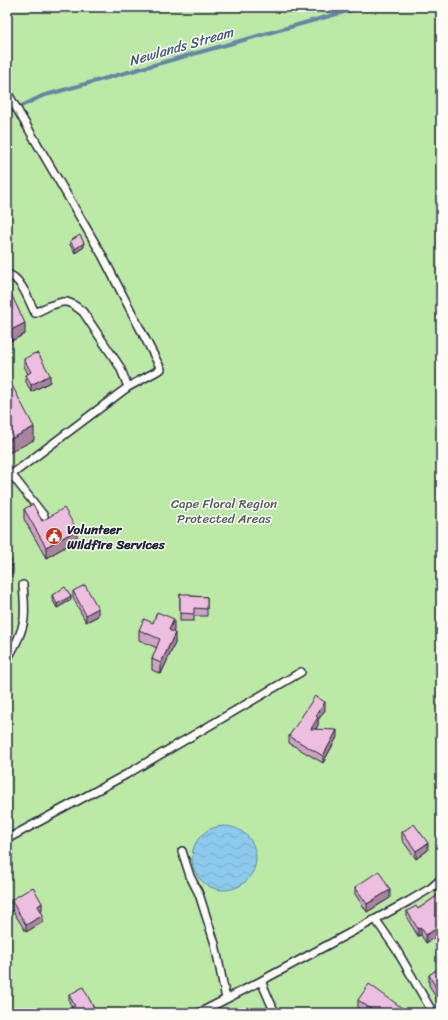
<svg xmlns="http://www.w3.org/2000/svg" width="448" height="1020" font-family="Sriracha,sans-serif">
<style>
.green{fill:#bde9a6;stroke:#708670}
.water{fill:url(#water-waves);stroke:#6387a6}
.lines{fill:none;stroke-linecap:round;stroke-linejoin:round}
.stream{stroke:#6387a6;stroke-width:4}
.service-casing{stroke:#22223b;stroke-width:10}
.service{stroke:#fdfcf7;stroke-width:7}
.wall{fill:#cda3c1;stroke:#22223b}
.shaded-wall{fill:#a7859d;stroke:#22223b}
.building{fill:#eebee0;stroke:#22223b}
.labels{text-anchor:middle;stroke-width:3;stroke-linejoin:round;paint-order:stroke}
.park-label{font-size:13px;fill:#505e5b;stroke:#fdfcf7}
.poi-label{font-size:13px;font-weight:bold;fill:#22223b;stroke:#fdfcf7;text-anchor:start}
.water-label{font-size:14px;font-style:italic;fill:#485d7a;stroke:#fdfcf7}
</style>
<defs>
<pattern id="water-waves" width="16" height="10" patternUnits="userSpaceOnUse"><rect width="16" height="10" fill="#8ecaee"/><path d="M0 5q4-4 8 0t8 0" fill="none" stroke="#7aadcd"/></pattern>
</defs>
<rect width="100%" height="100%" fill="#f8e9f0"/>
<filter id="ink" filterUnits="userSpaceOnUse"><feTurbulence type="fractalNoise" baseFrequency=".025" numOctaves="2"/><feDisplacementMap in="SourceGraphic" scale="8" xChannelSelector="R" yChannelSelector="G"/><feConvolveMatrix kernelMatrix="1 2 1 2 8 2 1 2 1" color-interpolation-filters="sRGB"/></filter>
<g filter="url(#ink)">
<path class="green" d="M7,7h434v1006h-434z"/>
<path class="water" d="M192 858a32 32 0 1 1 64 0a32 32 0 1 1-64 0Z"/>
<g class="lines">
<path class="stream" d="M7,113l35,-17 320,-89"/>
<defs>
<path id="service" d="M7,92l95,163 59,114 -33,18 -121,91
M7,274c14,3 22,27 28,39l14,-7 13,-4h5l5,2 6,4 5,4 37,55 8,20
M12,475l32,41
M7,660c7,-13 15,-26 17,-41 1,-11 0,-23 -1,-34
M7,839l120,-65 174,-102
M182,851l8,25 9,18 16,50 11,55
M376,920l20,29 37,64
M199,1013l62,-32
M275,1013l-14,-32 148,-80 22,-13 10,-9"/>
</defs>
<use href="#service" class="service-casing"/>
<use href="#service" class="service"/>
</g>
<path class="wall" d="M70,241l14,6 -9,6 -5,-8z
M7,288l18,46 -14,7 -4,-8z
M24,359l26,23 -19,10 -5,-10v-7l2,-1 -4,-8z
M24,509l18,12 35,19 -31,18 -22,-39z
M73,591l25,25 -12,6 -13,-24z
M180,594l10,2 17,1v19h-13v5h-14z
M52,595l19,5 -14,8 -5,-9z
M153,623l21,7 -1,2 2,11 -14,31 -9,-4v-11l5,-11 -18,-8v-10z
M325,710l-7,10v5l-2,4 21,8 -14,26 -34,-20v-7z
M402,832l26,18 -12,9 -14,-19z
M355,887l35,11 -23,14 -12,-18z
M441,893v40l-15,10 -5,-8 -3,1 -11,-18v-7l11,-2z
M11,900l31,10 -1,1 2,11 -17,10 -15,-24z
M441,967v40l-12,-22v-10z
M69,995l26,18h-24v-5l1,-1 -3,-5z
M358,1000l51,13h-47l-4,-3z"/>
<path class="shaded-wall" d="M84,243v4l-9,6v-4z
M25,323v11l-14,7v-11z
M50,375v7l-19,10v-7z
M34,427v13l-27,14v-13z
M77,530v10l-31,18v-11z
M13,564v10l-6,4v-11z
M71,596v4l-14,8v-4z
M98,608v8l-12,6v-7z
M174,619v11l-5,11v-11z
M175,633v10l-14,31v-11z
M325,702v8l-7,10v5l-7,11v-7l5,-13z
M337,730v7l-14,26v-7z
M428,843v7l-12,9v-8z
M390,890v8l-23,14v-8z
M42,903v7l-4,3v-7z
M43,915v7l-17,10v-7z
M441,926v7l-15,10v-8z
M421,928v7l-3,1v-7z"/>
<path class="building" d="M80,235l4,8 -9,6 -5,-8z
M7,288h1l17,35 -14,7 -4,-7z
M35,353v1l3,-1 12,22 -19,10 -5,-10 5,-3 -7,-13z
M7,376l27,51 -27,14z
M33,504l9,17 22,-13 13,22 -31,17 -22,-38z
M7,552l6,12 -6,3z
M85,585l13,23 -12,7 -13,-24z
M65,587l6,9 -14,8 -5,-9z
M180,594h10v2l17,1v12l-13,-1v6l-14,-1z
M157,612l17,7 -5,11 6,3 -14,30 -9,-4 8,-20 -21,-9 5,-11 9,4z
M315,696l10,6 -9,14 2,1 -7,12 26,1 -14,26 -34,-20z
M414,824l14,19 -12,8 -14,-19z
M379,871l11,19 -23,14 -12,-17z
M33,887l9,16 -4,3 5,9 -17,10 -15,-25z
M441,893v33l-15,9 -5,-7 -3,1 -11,-18 9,-5 2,3z
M441,967v30l-12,-22z
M369,984l40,29h-27l-4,-3 -1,3 -19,-13z
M83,987l12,23 -4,3h-17l-3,-5 4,-2 -6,-11z"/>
</g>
<defs>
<symbol id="civic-disc" viewBox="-11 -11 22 22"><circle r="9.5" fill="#c8321e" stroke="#fdfcf7"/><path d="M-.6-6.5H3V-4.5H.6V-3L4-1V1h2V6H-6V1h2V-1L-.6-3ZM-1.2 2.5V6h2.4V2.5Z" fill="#fff"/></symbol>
</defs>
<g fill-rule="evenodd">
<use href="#civic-disc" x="44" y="526" width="20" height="20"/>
</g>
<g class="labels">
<g class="park-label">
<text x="224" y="508">Cape Floral Region<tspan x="224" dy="15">Protected Areas</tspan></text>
</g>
<g class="poi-label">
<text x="67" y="534">Volunteer<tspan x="67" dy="15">Wildfire Services</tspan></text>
</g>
<g class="water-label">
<text transform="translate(181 46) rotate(-16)" y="5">Newlands Stream</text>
</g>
</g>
<rect width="448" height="1020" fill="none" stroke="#fdfcf7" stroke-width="24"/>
<rect x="12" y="12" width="424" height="996" fill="none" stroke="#22223b" stroke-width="1.5" filter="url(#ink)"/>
</svg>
